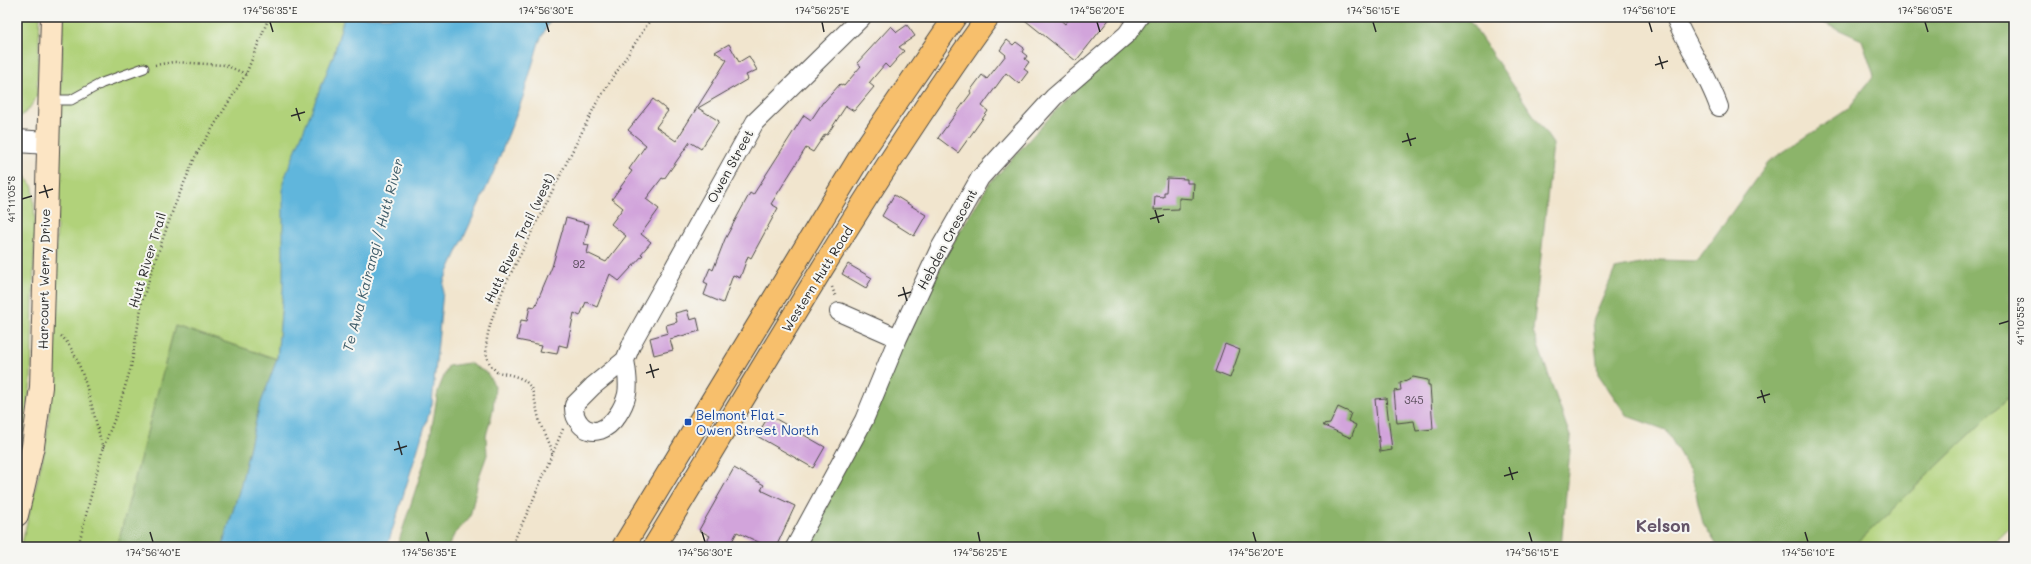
<svg xmlns="http://www.w3.org/2000/svg" width="2031" height="564" font-family="Mali,sans-serif">
<style>
.green{fill:#b1d27a;stroke:#6e7e52}
.forest{fill:#8cb46a;stroke:#5c704a}
.water{fill:#60b6dc;stroke:#467084}
.building{fill:#d2a4db}
.lines{fill:none;stroke-linecap:round;stroke-linejoin:round}
.service-casing{stroke:#494743;stroke-width:11}
.minor-casing{stroke:#494743;stroke-width:20}
.tertiary-casing{stroke:#494743;stroke-width:24}
.secondary-casing{stroke:#494743;stroke-width:24}
.trunk-casing{stroke:#494743;stroke-width:24}
.path{stroke:#494743;stroke-width:2.5;stroke-dasharray:1 3;stroke-linecap:butt}
.service{stroke:#fff;stroke-width:9}
.minor{stroke:#fff;stroke-width:18}
.tertiary{stroke:#fff;stroke-width:22}
.secondary{stroke:#fce5c4;stroke-width:22}
.trunk{stroke:#f7bf6c;stroke-width:22}
.ticks{fill:none;stroke:#2b2b2b;stroke-width:1.5}
.transit-dot{fill:#1a4fb4;stroke:#f6f6f2;stroke-width:1.5}
.labels{text-anchor:middle;stroke-width:4;stroke-linejoin:round;paint-order:stroke}
.number-label{font-size:11px;fill:#554957}
.street-label{font-size:13px;fill:#2b2b2b;stroke:#f6f6f2}
.transit-label{font-size:13px;fill:#164399;stroke:#f6f6f2;text-anchor:start}
.water-label{font-size:14px;font-style:italic;fill:#3e5c69;stroke:#f6f6f2}
.district-label{font-size:17px;font-weight:bold;fill:#655569;stroke:#f6f6f2}
.neatline{fill:none;stroke:#2b2b2b;stroke-width:1.5}
.ticks-label{font-size:10px;text-anchor:middle;fill:#2b2b2b}
</style>
<rect width="100%" height="100%" fill="#f6f6f2"/>
<filter id="ink" filterUnits="userSpaceOnUse"><feTurbulence type="fractalNoise" baseFrequency=".025" numOctaves="2"/><feDisplacementMap in="SourceGraphic" scale="8" xChannelSelector="R" yChannelSelector="G"/><feConvolveMatrix kernelMatrix="1 2 1 2 8 2 1 2 1" color-interpolation-filters="sRGB"/></filter>
<filter id="wash" filterUnits="userSpaceOnUse"><feTurbulence type="fractalNoise" baseFrequency=".012" numOctaves="4" result="noise"/><feDisplacementMap in="SourceGraphic" scale="16" xChannelSelector="R" yChannelSelector="G"/><feGaussianBlur stdDeviation="0.9" result="paint"/><feColorMatrix in="noise" values="0 0 0 0 0 0 0 0 0 0 0 0 0 0 0 0 0 1.4 0 .05"/><feComposite in="paint" operator="in"/></filter>
<g filter="url(#wash)">
<rect width="100%" height="100%" fill="#f1e5ce"/>
<path class="green" d="M17,17h23l-3,79 -8,13 -12,11z
M63,17h281l-10,37 -51,236 -6,69 -102,-33 -58,221h-96l24,-99 7,-63z
M17,166l16,21 2,35 -4,160 -10,68 -4,18z
M2014,392v131l-25,24h-136z"/>
<path class="forest" d="M1144,17h323l86,127 -20,187 38,108 -10,108h-757l144,-296 41,-67 69,-76 73,-72z
M1811,17h203v375l-161,155h-135l-15,-24 -12,-50 -25,-43 -39,-14 -29,-42 -5,-53 22,-52 45,-9 37,1 71,-99 80,-53 26,-34 -12,-35z
M175,326l102,33 -18,49 -19,80 -18,59h-105z
M469,363l18,10 8,13 -2,24 -7,26 1,19 -8,22 -9,40 -15,16 -7,14h-51l31,-96 10,-60 10,-25z"/>
<path class="water" d="M344,17h208l-13,25 -16,55 -29,74 -50,110 -12,123 -45,143h-165l18,-59 19,-80 18,-49 6,-69v-108l51,-128z"/>
<g id="blocks">
<path class="building" d="M1021,17h36l8,7 6,-7h40l-35,44z
M907,25l8,11 -16,11 5,4 -15,17 -4,-4 -16,19 5,4 -20,24 -8,-5 -19,29 -2,-1 -12,18 -7,-4 -35,56 7,4 -27,50 -3,-2 -8,22 -7,-3 -10,28 -19,-8 4,-11 -4,-2 6,-14 3,2 12,-31 25,-46 3,2 51,-80 7,5 12,-18h1l16,-18 4,2 17,-20 -4,-3 34,-37 6,6z
M1007,40l6,5 3,-3 8,6 -2,4 5,4 -2,3 4,3 -5,7 4,3 -9,12 -13,-11 -24,33 6,5 -30,42 -20,-15 33,-45 -1,-2 12,-16 5,4 19,-24 -6,-5z
M729,44l10,18 10,-6 8,14 -11,5 2,4 -50,29 21,13 -18,28 -11,-7 -26,37 -2,-1 -16,21 13,10 -18,25 10,8 -10,12 2,1 -24,26 -9,-7 -13,33 -11,-5 -6,14 -6,-3 -7,34 -8,-2 -2,9 -17,-3 2,-6 -25,-5 4,-20 6,1 3,-15 5,1 17,-40 14,-49 23,6 -5,20 5,1 -2,8 19,9 20,-26 -15,-12 12,-16 -11,-9 20,-28 -3,-2 17,-24 -18,-15 25,-31 15,12 -12,16 20,14 51,-81 -12,-8z
M1167,178l20,1v4h7l-1,16 -14,-1v11l-25,1 1,-14 9,1v-5h2z
M894,195l32,20 -12,21 -32,-20z
M848,264l24,14 -6,10 -24,-14z
M687,310l3,10 7,-2 3,13 -30,8 3,11 -19,5 -4,-17 18,-5 -2,-8 11,-3 -2,-9z
M1225,344l15,6 -10,28 -15,-6z
M1413,377l15,3v5h2l3,44 -17,2 -2,-10 -17,2 -3,-32 7,-1 -1,-7z
M1386,398l6,52 -12,2 -5,-53z
M1338,407l13,6 -3,8 8,4 -5,13 -29,-13 8,-1z
M769,415l56,32 -12,21 -56,-32z
M734,468l30,17 -3,5 34,16 -19,41h-7l-32,-15 -8,15h-25l6,-11 -11,-6z"/>
</g>
</g>
<g filter="url(#ink)">
<use href="#blocks" fill-opacity="0" stroke="#494743" stroke-width="1"/>
<g class="lines">
<defs>
<path id="service" d="M48,100h23l31,-17 42,-15"/>
<path id="minor" d="M1675,17c13,31 33,58 44,90
M839,312l59,26
M625,360c2,11 4,23 2,34 -3,13 -13,31 -27,36 -16,5 -27,-11 -26,-25l19,-19 32,-26 8,-19 122,-219 107,-105
M795,547l69,-127 34,-82 41,-88 41,-72 74,-81 73,-63 12,-17"/>
<path id="tertiary" d="M17,141l30,2"/>
<path id="secondary" d="M17,515l16,-69 8,-59 11,-370"/>
<path id="trunk" d="M623,547l243,-400 89,-130
M654,547c108,-178 212,-360 334,-530"/>
</defs>
<use href="#service" class="service-casing"/>
<use href="#minor" class="minor-casing"/>
<use href="#tertiary" class="tertiary-casing"/>
<use href="#secondary" class="secondary-casing"/>
<use href="#trunk" class="trunk-casing"/>
<path class="path" d="M155,65l19,-3 51,3 21,9
M832,287l4,11
M61,336c22,18 33,83 42,112
M552,454c-3,-12 -10,-23 -13,-35 -8,-34 -4,-40 -42,-47 -3,-3 -6,-6 -8,-10 -10,-19 9,-58 16,-77l91,-181 56,-87
M78,547l25,-99 14,-35 14,-46 11,-65 9,-29 23,-66 22,-52 50,-81 23,-57
M511,547l19,-40 33,-78"/>
<use href="#service" class="service"/>
<use href="#minor" class="minor"/>
<use href="#tertiary" class="tertiary"/>
<use href="#secondary" class="secondary"/>
<use href="#trunk" class="trunk"/>
</g>
</g>
<path class="ticks" d="M270,22l3,10M546,22l3,10M822,22l2,10M1097,22l3,10M1373,22l3,10M1649,22l3,10M1925,22l3,10M1659,56l4,13M1655,65l13,-4M296,108l4,13M291,116l14,-4M1407,133l4,13M1402,142l14,-4M44,185l4,13M39,193l14,-4M22,199l10,-3M1155,210l4,13M1150,219l14,-4M903,287l4,14M898,296l13,-4M1999,324l10,-3M650,364l4,14M646,373l13,-4M1761,390l4,13M1757,398l13,-4M398,441l4,14M394,450l13,-4M1509,467l4,13M1504,476l14,-4M150,532l3,10M426,532l3,10M702,532l3,10M978,532l2,10M1253,532l3,10M1529,532l3,10M1805,532l3,10"/>
<rect class="transit-dot" x="684" y="418" width="8" height="8" rx="2"/>
<g class="labels">
<g class="number-label">
<text x="579" y="268">92</text>
<text x="1414" y="404">345</text>
</g>
<g class="street-label">
<text transform="translate(730 166) rotate(-61)" y="5">Owen Street</text>
<text transform="translate(519 238) rotate(-64)" y="5">Hutt River Trail (west)</text>
<text transform="translate(947 239) rotate(-62)" y="5">Hebden Crescent</text>
<text transform="translate(147 260) rotate(-73)" y="5">Hutt River Trail</text>
<text transform="translate(44 279) rotate(-89)" y="5">Harcourt Werry Drive</text>
<text transform="translate(817 279) rotate(-58)" y="5">Western Hutt Road</text>
</g>
<g class="transit-label">
<text x="696" y="420">Belmont Flat -<tspan x="696" dy="15">Owen Street North</tspan></text>
</g>
<g class="water-label">
<text transform="translate(373 255) rotate(-75)" y="5">Te Awa Kairangi / Hutt River</text>
</g>
<g class="district-label">
<text x="1663" y="532">Kelson</text>
</g>
</g>
<rect width="2031" height="564" fill="none" stroke="#f6f6f2" stroke-width="44"/>
<rect x="22" y="22" width="1987" height="520" class="neatline"/>
<g class="ticks-label">
<text x="270" y="14">174°56'35"E</text>
<text x="546" y="14">174°56'30"E</text>
<text x="822" y="14">174°56'25"E</text>
<text x="1097" y="14">174°56'20"E</text>
<text x="1373" y="14">174°56'15"E</text>
<text x="1649" y="14">174°56'10"E</text>
<text x="1925" y="14">174°56'05"E</text>
<text transform="translate(11 199) rotate(-90)" y="4">41°11'05"S</text>
<text transform="translate(2020 321) rotate(-90)" y="4">41°10'55"S</text>
<text x="153" y="556">174°56'40"E</text>
<text x="429" y="556">174°56'35"E</text>
<text x="705" y="556">174°56'30"E</text>
<text x="980" y="556">174°56'25"E</text>
<text x="1256" y="556">174°56'20"E</text>
<text x="1532" y="556">174°56'15"E</text>
<text x="1808" y="556">174°56'10"E</text>
</g>
</svg>
